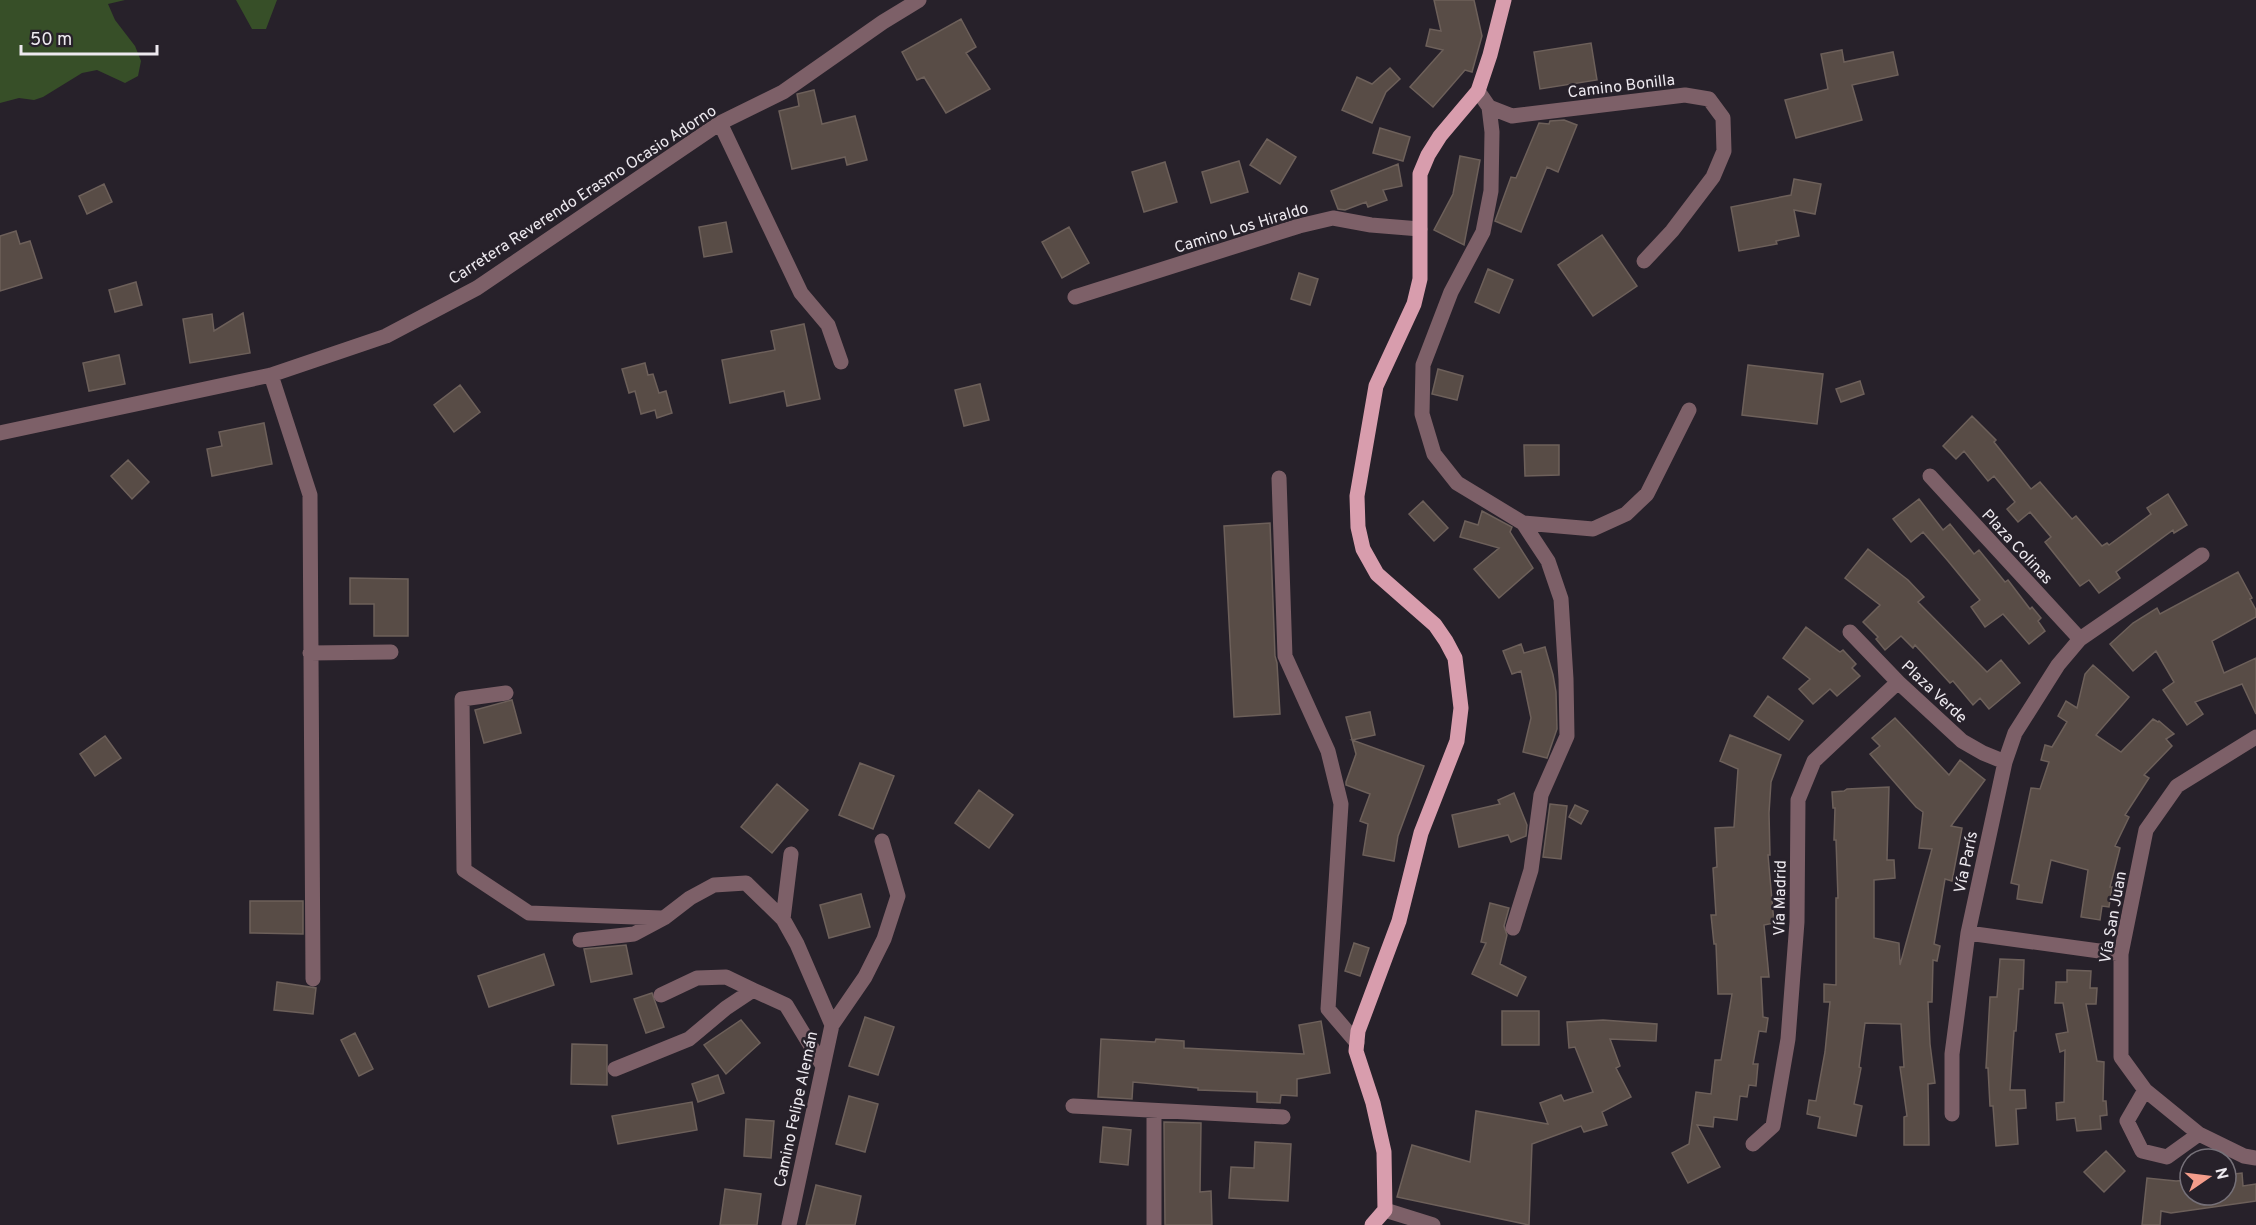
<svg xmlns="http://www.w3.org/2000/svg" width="2256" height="1225" font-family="Overpass,sans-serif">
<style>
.green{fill:#374f28}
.building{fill:#584c46;stroke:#6d605a;stroke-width:1.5}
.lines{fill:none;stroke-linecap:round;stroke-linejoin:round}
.minor{stroke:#7d6068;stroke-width:15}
.major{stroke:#d89dad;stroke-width:15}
.labels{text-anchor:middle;stroke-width:5;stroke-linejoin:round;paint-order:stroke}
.street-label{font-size:16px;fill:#ede9ef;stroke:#27212a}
</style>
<rect width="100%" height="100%" fill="#27212a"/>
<path class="green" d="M0,0h125l-17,4 7,16 20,26 6,15 -3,15 -13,7 -28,-13 -15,3 -39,24 -9,3 -15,-2 -19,5z
M236,0h41l-11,29h-14z"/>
<path class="building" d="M1434,0h40l8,36 -10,36 -7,-2 -32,37 -23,-20 33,-37 -17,-4 4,-17 11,2z
M961,19l15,28 -10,6 24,36 -44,24 -22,-36 -7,3 -15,-28z
M1591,43l6,37 -57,9 -6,-37z
M1842,50l2,12 49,-10 5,23 -46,10 10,35 -66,18 -11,-38 43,-11 -7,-35z
M1390,68l10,11 -14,13 -14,31 -30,-13 15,-33 15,7z
M814,90l8,34 33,-8 12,44 -20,5 -2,-8 -53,12 -13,-58 20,-5 -2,-12z
M1564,120l13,5 -19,47 -11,-5 -26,65 -26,-11 16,-44 5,1 23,-55 10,1 1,-3z
M1380,128l30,9 -7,24 -30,-8z
M1267,139l29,18 -16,27 -30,-19z
M1460,156l20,4 -16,85 -30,-15 19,-36z
M1239,161l9,31 -37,11 -9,-31z
M1165,162l12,40 -33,10 -12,-40z
M1398,164l4,22 -19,4 4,10 -19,7 -2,-5 -21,8 -7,-1 -7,-18z
M1794,179l27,5 -6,30 -21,-4 5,26 -23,5 1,3 -38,7 -8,-44 60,-12z
M104,184l8,18 -25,12 -8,-18z
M726,222l6,30 -28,5 -5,-30z
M1069,227l20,36 -27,15 -20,-36z
M16,231l4,13 10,-3 12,37 -42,13v-55z
M1602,235l35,51 -44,30 -35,-51z
M1488,269l25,11 -14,33 -24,-11z
M1299,273l19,6 -8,26 -19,-6z
M136,282l6,23 -27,7 -6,-22z
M243,313l7,40 -60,10 -7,-44 29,-5 2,17z
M804,324l16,75 -33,7 -3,-15 -54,12 -8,-43 53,-10 -4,-19z
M119,355l6,29 -36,7 -6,-28z
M645,363l3,12 5,-1 6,19 7,-2 6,22 -15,5 -2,-8 -14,4 -6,-23 -6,2 -7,-24z
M1748,365l75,9 -6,50 -75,-9z
M1438,369l25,7 -6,24 -25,-6z
M1860,381l4,13 -23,8 -5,-13z
M980,384l9,36 -25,6 -9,-36z
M460,385l20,27 -26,20 -20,-27z
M1972,416l24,24 -2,2 37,47 9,-7 32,37 4,-3 26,30 5,-3 2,2 42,-31 -4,-6 21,-14 19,31 -13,8 -1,-3 -57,42 4,6 -21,15 -10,-13 -9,6 -35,-44 6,-5 -21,-25 -12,10 -11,-13 8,-7 -21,-26 -6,5 -24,-30 -8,8 -13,-13z
M264,423l8,41 -60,12 -5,-27 15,-3 -3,-14z
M1524,445h35v30l-34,1z
M128,460l21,22 -17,17 -21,-23z
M1919,499l24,31 7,-6 24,30 5,-4 26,32 3,-2 22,29 2,-2 9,11 -3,3 7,10 -16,13 -26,-30 -18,13 -14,-20 9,-7 -32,-39 -25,-29 -12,10 -18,-23z
M1423,501l25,27 -14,13 -25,-27z
M1482,511l30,16 -2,5 23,36 -34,30 -25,-29 25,-21 -39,-11 5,-16 13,4z
M1270,523l5,133 2,7 3,51 -46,3 -10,-191z
M1868,549l40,31 16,17 -6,5 69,70 14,-12 19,23 -31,26 -9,-11 -7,7 -20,-24 -3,2 -35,-38 -2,3 -12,-12 -16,14 -9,-11 2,-2 -15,-15 17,-17 -35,-27z
M2238,572l14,26 -2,1 6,11v7l-44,24 12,32 32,-15v56l-14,-30 -47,18 8,12 -16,11 -24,-35 11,-8 -18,-31 -23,20 -23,-27 23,-21 24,-15 3,6z
M350,578l58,1v57h-34v-32h-24z
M1806,627l34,25 3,-2 13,14 -4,4 8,8 -23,20 -7,-7 -17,15 -14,-15 11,-10 -27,-21z
M1521,644l3,9 21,-6 8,28 3,17 1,37 -10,29 -24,-6 8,-34 -10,-47 -9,3 -9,-23z
M2093,665l36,32 -33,38 25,17 32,-33 5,3 1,-1 15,13 -8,5 6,7 -28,29 5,3 -24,37 4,2 -14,29 5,2 -10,39h2l-3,20 -7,-1 -2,14 -19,-3 7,-47 -37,-10 -9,43 -25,-4 2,-14 -8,-2 20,-95 9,1 9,-27 -8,-2 4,-15 7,2 15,-25 -9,-6 8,-15 11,7 8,-34z
M1768,696l35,25 -14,19 -35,-24z
M512,700l9,33 -37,10 -9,-33z
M1370,712l5,23 -23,5 72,26 -26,70 -4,25 -31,-6 5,-31 -8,-3 10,-27 -24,-9v-3l10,-28 -10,-37z
M1895,718l54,57 11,-15 25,20 -34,46 11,2 -10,53 -7,-2 -11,65 6,2 -3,15 -4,-1 -1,42h-4l2,42 5,39 -7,1 1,61h-25v-28l3,-1 -7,-49h4l-3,-43 -36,-1 -6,44 2,1 -7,36 8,2 -6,30 -38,-8 2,-11 -13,-3 2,-14 7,1 9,-49 5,-50h-6v-18l12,1v-87h2l-2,-58h-2l1,-32h-2l-1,-16 12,-1 3,-2 42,-2 -2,73h7l1,18 -21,2v58l25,5 1,22 32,-116 -13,-1 4,-36 -7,-5 -46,-53 10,-8 -8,-8z
M1730,735l51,20 -10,27 -2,31 1,42h-2l6,68 -10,2 5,52h-8l2,40 5,1 -2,14 -7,-1 -6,33h5l-2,22 -7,-1 -2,12 -7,-1 -3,24 -23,-3 -1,10 -16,-2 23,42 -32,16 -16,-30 17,-9 7,-52 15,2 4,-34h6l11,-66h-14l-2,-50h-2l-3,-29h5l-3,-47 4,-1 -2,-39 19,-1 4,-58 -18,-8z
M105,736l16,22 -26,18 -15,-22z
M860,763l34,13 -21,53 -34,-14z
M777,784l31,26 -36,43 -31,-26z
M979,790l34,25 -24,33 -34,-25z
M1514,793l13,32 -1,11 -15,6 -3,-7 -49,12 -7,-32 48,-11 -2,-4z
M1550,804l17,2 -6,53 -18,-2z
M1575,805l13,6 -7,13 -12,-7z
M861,894l9,33 -41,11 -9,-33z
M250,901h53v33l-53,-1z
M1490,903l19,5 -5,18 3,9 -7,29 26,13 -9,19 -45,-22 14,-31 -5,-1z
M1354,943l15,5 -9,28 -15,-5z
M626,945l6,29 -41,8 -7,-33z
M544,954l10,31 -65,22 -11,-31z
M2000,959l24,1 -1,29h-4l-3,42h-2l-4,59h15l1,18 -10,1 2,35 -22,2 -3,-40h-3l-2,-38h-2l4,-71h7z
M2067,970l24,1 -1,17h7l-1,16h-10l11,57 7,1 -1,39h3l1,14 -7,1 1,13 -24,2 -2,-13 -18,2 -1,-17 8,-1 1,-52 -5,2 -4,-18 12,-2 -5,-29h-8l1,-16v-5h11z
M277,982l39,6 -3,26 -39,-4z
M652,993l12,34 -18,6 -12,-34z
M1502,1011h37v34h-37z
M865,1017l29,10 -16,48 -29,-9z
M741,1020l19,23 -34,31 -22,-29z
M1603,1020l54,4 -1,17 -46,-2 10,27 -4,2 15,29 -29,15 5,13 -23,7 -3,-6 -49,18 -3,81 -132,-28 15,-52 58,17 6,-51 72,13 -8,-21 21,-8 3,6 29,-9 -18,-45 -6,1 -2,-26z
M1321,1021l9,52 -33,6v17l-16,-1 -1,8 -23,-1v-10l-59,-2v-2l-65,-6 -1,17 -34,-2 3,-58 54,3 1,-3 28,2v7l120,6 -5,-29z
M355,1033l18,36 -14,7 -18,-36z
M572,1044l35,1v40l-36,-1z
M718,1075l6,18 -26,9 -6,-18z
M849,1096l29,8 -13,48 -29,-8z
M692,1102l5,28 -79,14 -6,-28z
M746,1119l28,2 -3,37 -27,-2z
M1164,1122l37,1 -1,69 11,-1 1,34h-47z
M1103,1127l28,3 -3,35 -28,-3z
M1255,1142l36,2 -3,57 -59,-3 2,-31 23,1z
M2106,1151l19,20 -21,21 -20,-20z
M2242,1173l1,13 13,-2v17l-85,12 -10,-2 -1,14h-18l5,-47 29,3 14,-1v15h36v-20z
M816,1185l45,11 -6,29h-49z
M725,1189l36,5 -4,31h-37z"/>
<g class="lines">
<path class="minor" d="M1478,91l11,16 3,25 -1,59 -8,41 -32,60 -28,73 -1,49 12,40 23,29 66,40 70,6 33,-15 21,-20 42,-84
M1489,107l23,9 173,-21 24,4 14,19 1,33 -11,26 -41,54 -28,30
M720,123l81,170 27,32 13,37
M1075,297l224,-71 34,-8 38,7 49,4
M271,375l39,120 3,484
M0,433l271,-58 115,-39 91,-48 243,-165 63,-31 100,-70 36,-22
M1930,476l150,163
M1279,478l6,178 43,95 13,53 -13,205 29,34
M1850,632l48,50 64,59 21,12 22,9
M310,653l81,-1
M506,693l-44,6 2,171 65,43 132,5
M2256,737l-79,49 -31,44 -25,124v103l24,33 54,44 45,22 12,2
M783,919l8,-65
M1513,928l18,-58 10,-75 26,-59 -1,-57 -5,-80 -13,-38 -25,-38
M1968,933l153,21
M580,940l54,-6 30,-16 26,-20 24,-13 32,-2 37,36 14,25 35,81 -43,200
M661,995l36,-17 29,-1 27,13
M832,1025l33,-48 19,-38 14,-43 -16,-55
M615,1069l74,-30 37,-31 27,-18 33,15 37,61
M2145,1090l-18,31 15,30 25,6 32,-23
M1073,1106l210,11
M1952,1114v-60l16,-121 37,-171 10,-29 43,-68 22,-26 122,-84
M1753,1144l20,-18 15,-87 9,-117 1,-122 16,-39 84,-79
M1385,1210l48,15
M1154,1225v-114"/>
<path class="major" d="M1372,1225l13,-15 -1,-58 -11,-49 -17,-52 2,-20 41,-110 22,-88 36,-92 4,-33 -6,-50 -9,-17 -11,-16 -58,-51 -14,-25 -5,-22 -1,-31 19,-110 38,-82 6,-25v-105l8,-19 12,-19 38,-45 12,-36 14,-55"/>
</g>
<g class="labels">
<g class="street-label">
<text transform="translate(1621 85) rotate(-7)" y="6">Camino Bonilla</text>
<text transform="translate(582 194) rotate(-33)" y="6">Carretera Reverendo Erasmo Ocasio Adorno</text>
<text transform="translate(1241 227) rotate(-17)" y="6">Camino Los Hiraldo</text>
<text transform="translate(2018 546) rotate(47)" y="6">Plaza Colinas</text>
<text transform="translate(1935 691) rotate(43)" y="6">Plaza Verde</text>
<text transform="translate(1965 862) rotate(-78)" y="6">Vía París</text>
<text transform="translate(1779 898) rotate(-89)" y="6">Vía Madrid</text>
<text transform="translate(2112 917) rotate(-80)" y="6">Vía San Juan</text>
<text transform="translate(795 1109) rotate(-78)" y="6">Camino Felipe Alemán</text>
</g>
</g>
<g transform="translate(2208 1177) rotate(76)"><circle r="28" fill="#27212a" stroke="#767179" stroke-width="1.5"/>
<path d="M0-4.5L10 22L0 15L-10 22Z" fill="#f49d8b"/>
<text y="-9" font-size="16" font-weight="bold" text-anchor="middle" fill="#ede9ef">N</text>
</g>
<path d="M21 45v9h136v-9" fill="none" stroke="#ede9ef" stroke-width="3"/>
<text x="30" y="45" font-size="18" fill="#ede9ef" stroke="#27212a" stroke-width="4.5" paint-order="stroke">50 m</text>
</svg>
